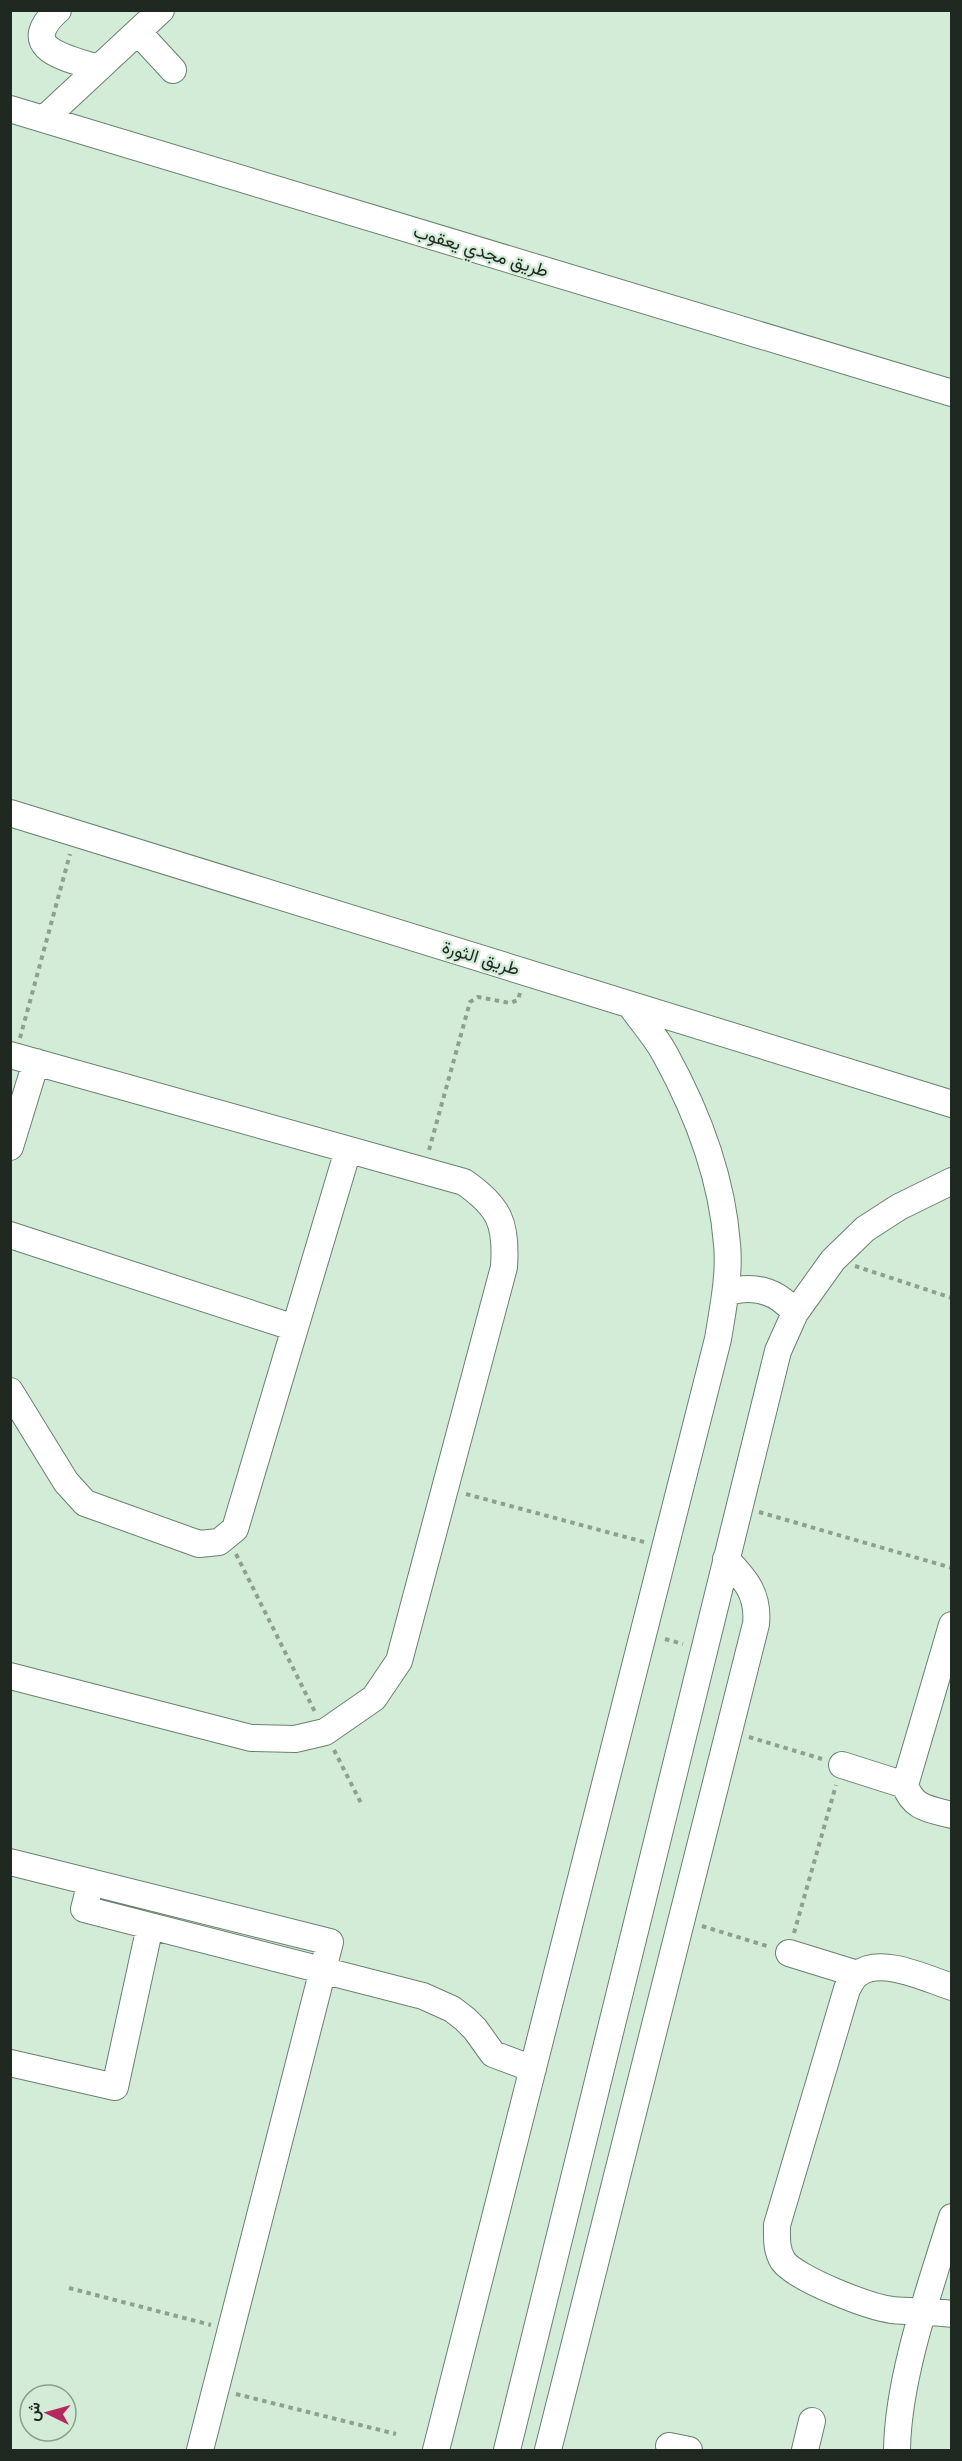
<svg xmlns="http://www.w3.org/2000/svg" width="962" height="2461" font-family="'Space Grotesk',Vazirmatn,sans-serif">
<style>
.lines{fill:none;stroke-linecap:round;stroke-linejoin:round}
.minor-casing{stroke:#6a816f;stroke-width:28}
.path{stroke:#8da091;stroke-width:4;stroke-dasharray:4.5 4.5;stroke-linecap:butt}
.minor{stroke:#fff;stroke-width:26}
.labels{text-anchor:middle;stroke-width:4.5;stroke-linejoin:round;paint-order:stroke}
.street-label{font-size:18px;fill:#1f2821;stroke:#d3ecd8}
</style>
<rect width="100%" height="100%" fill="#d3ecd8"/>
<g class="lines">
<defs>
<path id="minor" d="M58,10c-43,39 9,48 40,58
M138,32l35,38
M10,109l942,284
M44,119l117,-109
M10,813l942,291
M10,1055l454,127c36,25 43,42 40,85l-105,394 -25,37 -49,34 -30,7 -44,-1 -241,-62
M10,1147l26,-85
M10,1235l285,93
M726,1293c27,-9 51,-3 69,20
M10,1391l56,91 19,21 114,41 20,-2 16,-13 113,-379
M952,1625l-47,160c8,24 25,24 47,30
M842,1765l63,20
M10,1862l320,80 -130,508
M91,1882l-7,27 339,87 29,13 13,10 10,10 18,25 40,15
M789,1953l68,21
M952,1987c-25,-8 -71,-31 -94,-13 -5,3 -8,10 -11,15l-70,236c0,13 -1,25 6,36 13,18 86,46 109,49 20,2 40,1 60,4
M10,2063l105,24 35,-161
M669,2446l20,4
M436,2450l282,-1111c5,-31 12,-64 9,-95 -5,-66 -30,-132 -62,-190 -9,-17 -23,-32 -34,-48
M507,2450l271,-1099 17,-38 38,-53 32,-31 34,-22 53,-26
M548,2450l208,-826c3,-30 -11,-45 -30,-65
M805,2450l7,-29
M897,2450c1,-73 33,-162 55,-233"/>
</defs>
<use href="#minor" class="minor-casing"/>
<path class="path" d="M20,1038l50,-184
M429,1150l41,-148 8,-5 32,6 8,-3 2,-7
M855,1266l97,32
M466,1494l178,48
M759,1512l193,56
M236,1554l80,160
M665,1639l18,5
M749,1737l73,22
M334,1750l27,53
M702,1926l68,21
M794,1933l42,-148
M69,2288l142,37
M236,2394l160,40"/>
<use href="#minor" class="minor"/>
</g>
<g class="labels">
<g class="street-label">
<text transform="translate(481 251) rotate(17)" y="6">طريق مجدي يعقوب</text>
<text transform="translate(481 958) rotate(17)" y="6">طريق الثورة</text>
</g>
</g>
<rect width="962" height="2461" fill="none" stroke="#1f2821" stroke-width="24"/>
<g transform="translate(48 2413) rotate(275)"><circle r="28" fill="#d3ecd8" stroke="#8b9e8f" stroke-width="1.5"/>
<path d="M0-4.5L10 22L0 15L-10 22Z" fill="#b6295e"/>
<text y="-9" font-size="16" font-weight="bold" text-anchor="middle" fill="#1f2821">ش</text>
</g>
</svg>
